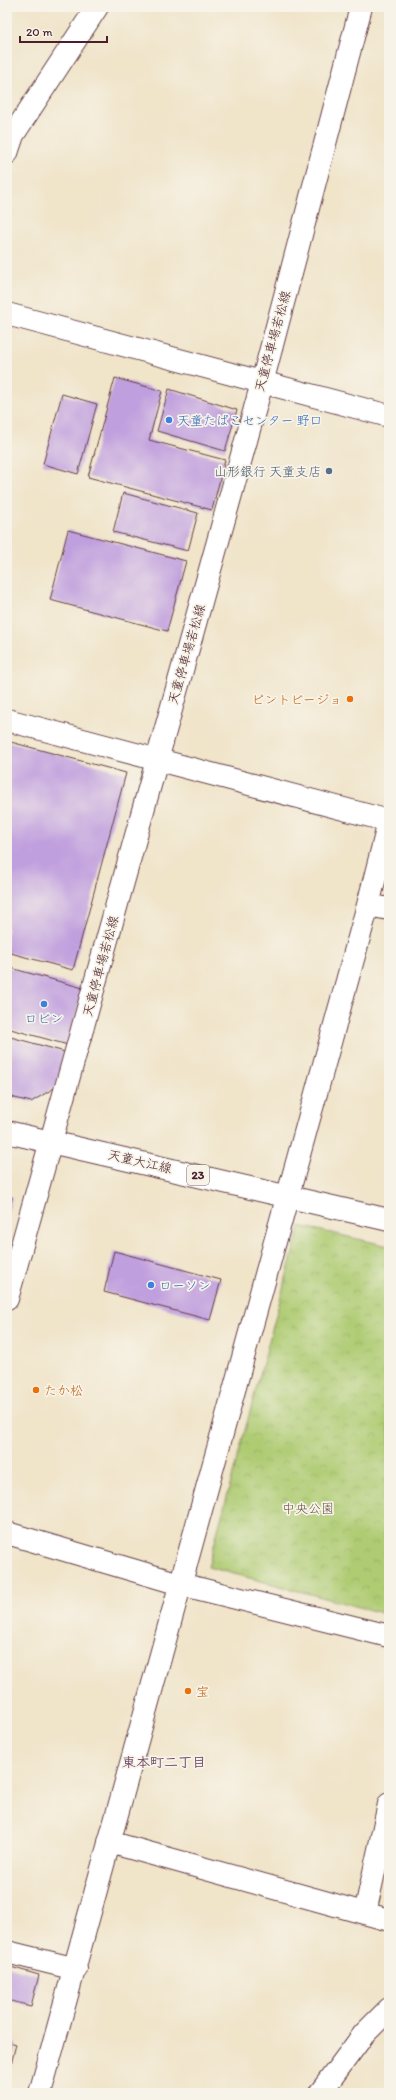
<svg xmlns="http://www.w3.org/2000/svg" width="396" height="2100" font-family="Itim,'Klee One',sans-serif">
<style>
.park{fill:url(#park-crowns);stroke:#7c764f}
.building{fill:#c09fde}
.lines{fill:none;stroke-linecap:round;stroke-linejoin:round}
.minor-casing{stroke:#633d43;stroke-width:24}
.major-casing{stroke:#633d43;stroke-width:24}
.minor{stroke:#fff;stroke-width:22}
.major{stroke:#fff;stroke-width:22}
.shop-dot{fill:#3f7fe0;stroke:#f7f3e8;stroke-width:1.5}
.service-dot{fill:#5c6f8a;stroke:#f7f3e8;stroke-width:1.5}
.food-dot{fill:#e8710a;stroke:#f7f3e8;stroke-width:1.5}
.labels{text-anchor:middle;stroke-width:3.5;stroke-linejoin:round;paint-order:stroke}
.shield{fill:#f7f3e8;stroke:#7e5f64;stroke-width:1}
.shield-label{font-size:12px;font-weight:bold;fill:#4a1f2b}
.street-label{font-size:13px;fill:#4a1f2b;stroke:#f7f3e8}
.shop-label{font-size:13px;fill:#366cbe;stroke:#f7f3e8;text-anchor:start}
.service-label{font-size:13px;fill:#4e5e75;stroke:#f7f3e8;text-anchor:end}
.food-label{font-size:13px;fill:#c56008;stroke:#f7f3e8;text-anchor:start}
.park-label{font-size:13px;fill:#685341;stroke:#f7f3e8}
.neighbourhood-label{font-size:14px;font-weight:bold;fill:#734c6a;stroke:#f7f3e8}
</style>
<defs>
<pattern id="park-crowns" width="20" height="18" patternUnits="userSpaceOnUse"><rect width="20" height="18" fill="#afcc73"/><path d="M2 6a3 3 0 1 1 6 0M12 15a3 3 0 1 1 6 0" fill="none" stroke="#98af64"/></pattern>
</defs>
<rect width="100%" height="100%" fill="#f7f3e8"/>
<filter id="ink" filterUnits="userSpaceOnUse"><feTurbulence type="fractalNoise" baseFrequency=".025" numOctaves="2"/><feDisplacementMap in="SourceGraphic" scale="8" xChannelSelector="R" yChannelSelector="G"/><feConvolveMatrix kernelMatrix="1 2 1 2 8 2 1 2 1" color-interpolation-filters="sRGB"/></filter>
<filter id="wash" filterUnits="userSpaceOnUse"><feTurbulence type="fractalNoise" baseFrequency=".012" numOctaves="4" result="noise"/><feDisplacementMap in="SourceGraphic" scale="16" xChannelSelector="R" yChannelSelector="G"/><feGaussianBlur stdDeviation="0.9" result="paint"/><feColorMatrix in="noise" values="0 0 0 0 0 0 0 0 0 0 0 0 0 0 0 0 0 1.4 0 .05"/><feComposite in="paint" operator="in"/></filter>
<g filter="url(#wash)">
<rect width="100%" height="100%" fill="#f0e4c9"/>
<path class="park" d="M300,1226l89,20v369l-181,-48z"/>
<g id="blocks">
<path class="building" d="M115,378l47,13 -13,49 76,20 -13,50 -124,-33z
M169,389l68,21 -12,41 -68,-20z
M62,394l35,10 -19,70 -35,-10z
M123,493l75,20 -10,38 -75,-19z
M68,530l118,31 -19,70 -117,-31z
M7,741l119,32 -53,197 -66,-18z
M7,967l76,21 -15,57 -61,-17z
M7,1036l58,16 -9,35 -25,15 -24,-6z
M7,1196l5,1 -5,18z
M114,1251l107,29 -11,40 -106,-28z
M7,1966l32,9 -8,31 -24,-6z
M7,2041l9,3 -8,33h-1z"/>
</g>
</g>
<g filter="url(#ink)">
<use href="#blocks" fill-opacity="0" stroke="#633d43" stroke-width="1"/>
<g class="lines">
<defs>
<path id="minor" d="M7,153l6,-18 84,-128
M7,314l382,102
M7,720l382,101
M368,905l21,4
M7,1533l173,51 209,52
M109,1842l280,78
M365,1913l24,-109
M7,1952l69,17
M40,2093l328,-1188 21,-83
M320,2093l44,-59 25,-25"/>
<path id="major" d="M7,1132l382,88
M7,1299l255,-916 99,-376"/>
</defs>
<use href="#minor" class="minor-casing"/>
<use href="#major" class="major-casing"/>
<use href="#minor" class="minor"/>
<use href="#major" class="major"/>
</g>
</g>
<g class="shop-dot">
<circle cx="169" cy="420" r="4"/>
<circle cx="44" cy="1004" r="4"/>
<circle cx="151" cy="1285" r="4"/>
</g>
<circle class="service-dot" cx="329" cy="471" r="4"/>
<g class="food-dot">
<circle cx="350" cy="699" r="4"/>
<circle cx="36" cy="1390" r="4"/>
<circle cx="188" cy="1691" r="4"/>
</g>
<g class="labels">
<rect class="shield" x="187" y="1165" width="22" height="20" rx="3"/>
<g class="shield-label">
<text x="198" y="1179">23</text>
</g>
<g class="street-label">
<text transform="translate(272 341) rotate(-75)" y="5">天童停車場若松線</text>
<text transform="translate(186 654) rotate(-74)" y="5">天童停車場若松線</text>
<text transform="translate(100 966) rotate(-75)" y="5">天童停車場若松線</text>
<text transform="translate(140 1161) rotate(13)" y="5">天童大江線</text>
</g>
<g class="shop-label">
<text x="177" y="425">天童たばこセンター 野口</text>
<text x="44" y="1023" text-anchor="middle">ロビン</text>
<text x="159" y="1290">ローソン</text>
</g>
<g class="service-label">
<text x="321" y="476">山形銀行 天童支店</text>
</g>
<g class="food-label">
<text x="342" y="704" text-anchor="end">ピントビージョ</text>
<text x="44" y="1395">たか松</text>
<text x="196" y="1696">宝</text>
</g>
<g class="park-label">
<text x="308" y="1513">中央公園</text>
</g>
<g class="neighbourhood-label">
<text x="164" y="1767">東本町二丁目</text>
</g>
</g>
<rect width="396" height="2100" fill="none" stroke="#f7f3e8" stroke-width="24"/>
<path d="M20 36v6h87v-6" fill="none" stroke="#4a1f2b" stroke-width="2"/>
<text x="26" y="36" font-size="12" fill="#4a1f2b" stroke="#f7f3e8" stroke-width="3" paint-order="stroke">20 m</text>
</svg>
